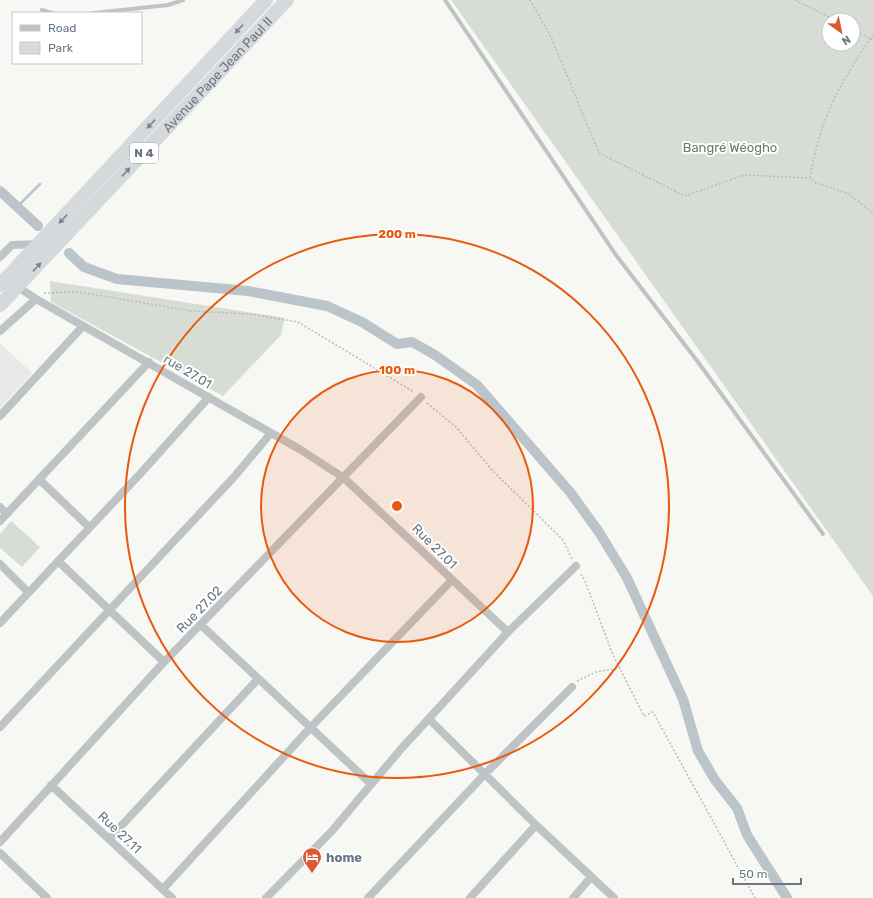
<svg xmlns="http://www.w3.org/2000/svg" width="873" height="898" font-family="Rubik,sans-serif">
<style>
.built{fill:#e8e9e8}
.green{fill:#d7dcd4;fill-rule:evenodd}
.lines{fill:none;stroke-linecap:round;stroke-linejoin:round}
.stream{stroke:#bac4c9;stroke-width:2.5}
.canal{stroke:#bac4c9;stroke-width:10}
.path{stroke:#b9bcbe;stroke-width:1.5;stroke-dasharray:2 2;stroke-linecap:butt}
.lane{stroke:#bec3c6;stroke-width:4}
.street{stroke:#bec3c6;stroke-width:8}
.highway{stroke:#d5d9dc;stroke-width:14}
.oneway{fill:#788691}
.ring{fill:none;stroke:#e8590c;stroke-width:2}
.labels{text-anchor:middle;stroke-width:4;stroke-linejoin:round;paint-order:stroke}
.shield{fill:#fff;stroke:#95a0a9;stroke-width:1}
.shield-label{font-size:12px;font-weight:bold;fill:#687784}
.street-label{font-size:13px;fill:#687784;stroke:#fff}
.park-label{font-size:13px;fill:#6b7b67;stroke:#fff}
.poi-label{font-size:13px;font-weight:bold;fill:#687784;stroke:#fff;text-anchor:start}
.centre{fill:#e8590c;stroke:#fff;stroke-width:2}
.ring-label{font-size:12px;text-anchor:middle;font-weight:bold;fill:#e8590c;stroke:#fff;stroke-width:4;stroke-linejoin:round;paint-order:stroke}
</style>
<rect width="100%" height="100%" fill="#f7f7f4"/>
<path class="built" d="M0,343l32,30 -32,35z"/>
<path class="green" d="M451,0h422v596zM829,20h24v24h-24z
M50,281l235,37 -4,17 -58,61 -172,-94z
M11,521l29,26 -18,20 -22,-19v-14z"/>
<g class="lines">
<path class="stream" d="M17,207l23,-23"/>
<path class="canal" d="M0,191l38,35
M69,253l15,14 33,12 131,12 79,15 35,16 35,22 15,-2 23,13 42,30 93,107 29,40 28,46 56,121 15,52 17,29 22,28 10,27 40,63"/>
<path class="path" d="M530,0l21,37 48,116 86,43 59,-21 66,3
M795,0l40,20
M853,29l20,11
M873,35c-33,47 -54,86 -63,143l4,4 35,12 24,19
M44,293l34,-1 114,19 58,3 48,8 116,70
M427,403l29,24 36,43 71,70 9,19
M581,574l4,7 28,74 31,61 9,-4 102,186
M577,681l19,-9 24,-4"/>
<path class="lane" d="M445,0l171,255 82,107 125,172
M42,10l10,3
M94,13l74,-8 15,-5"/>
<path class="street" d="M0,257l12,-12 27,-1
M18,287l18,12 265,151 43,28 164,154
M0,331l36,-32
M0,416l83,-90
M40,480l49,47
M0,507l7,7
M0,521l149,-159
M58,561l106,101
M0,564l28,28
M0,623l140,-149 69,-77
M201,625l170,159
M429,719l107,106 78,73
M0,727l234,-250 37,-44
M51,785l121,113
M109,839l149,-160
M0,842l164,-180 257,-265
M0,853l47,45
M163,889l147,-161 142,-148
M266,898l65,-66 70,-83 107,-117 68,-66
M368,898l117,-124 87,-87
M470,898l66,-73
M573,898l18,-21"/>
<g class="highway">
<path d="M0,285l266,-285"/>
<path id="s1" d="M0,305l287,-305"/>
</g>
</g>
<defs><path id="oneway-solid" d="M-6-.8H1V-3.2L6.5 0L1 3.2V.8H-6Z"/></defs>
<g class="oneway">
<use href="#oneway-solid" transform="translate(239 29) rotate(133)"/>
<use href="#oneway-solid" transform="translate(151 124) rotate(133)"/>
<use href="#oneway-solid" transform="translate(126 172) rotate(-47)"/>
<use href="#oneway-solid" transform="translate(63 219) rotate(133)"/>
<use href="#oneway-solid" transform="translate(37 267) rotate(-47)"/>
</g>
<circle cx="397" cy="506" r="136" fill="#e8590c" fill-opacity=".12"/>
<g class="ring">
<circle cx="397" cy="506" r="136"/>
<circle cx="397" cy="506" r="272"/>
</g>
<defs>
<symbol id="hotel-pin" viewBox="-11 -11 22 30"><path d="M0 17L-7.5 6A9.5 9.5 0 1 1 7.5 6Z" fill="#d85b34" stroke="#fff"/><path d="M-6-4.5h1.5V1H6V5H4.5V3h-9V5H-6ZM-4 0a1.8 1.8 0 1 1 3.6 0ZM.5 0V-2.5h3Q6-2.5 6 0Z" fill="#fff"/></symbol>
</defs>
<g fill-rule="evenodd">
<use href="#hotel-pin" x="301" y="846" width="22" height="30"/>
</g>
<g class="labels">
<rect class="shield" x="130" y="143" width="28" height="20" rx="3"/>
<g class="shield-label">
<text x="144" y="157">N 4</text>
</g>
<g class="street-label">
<text dy="5" stroke="none"><textPath href="#s1" startOffset="317">Avenue Pape Jean Paul II</textPath></text>
<text transform="translate(188 371) rotate(31)" y="5">rue 27.01</text>
<text transform="translate(435 546) rotate(45)" y="5">Rue 27.01</text>
<text transform="translate(199 609) rotate(-46)" y="5">Rue 27.02</text>
<text transform="translate(120 832) rotate(43)" y="5">Rue 27.11</text>
</g>
<g class="park-label">
<text x="730" y="152">Bangré Wéogho</text>
</g>
<g class="poi-label">
<text x="326" y="862">home</text>
</g>
</g>
<circle cx="397" cy="506" r="6" class="centre"/>
<g class="ring-label">
<text x="397" y="238">200 m</text>
<text x="397" y="374">100 m</text>
</g>
<rect x="12" y="12" width="130" height="52" fill="#ffffff" stroke="#c3c9ce"/>
<rect x="20" y="25" width="20" height="6" fill="#bec3c6" stroke="#c3c9ce"/>
<text x="48" y="32" font-size="12" fill="#687784">Road</text>
<rect x="20" y="42" width="20" height="12" fill="#d7dcd4" stroke="#c3c9ce"/>
<text x="48" y="52" font-size="12" fill="#687784">Park</text>
<g transform="translate(841 32) rotate(147)"><circle r="19" fill="#ffffff" stroke="#c3c9ce"/>
<path d="M0-3L7 15L0 10L-7 15Z" fill="#d85b34"/>
<text y="-6" font-size="11" font-weight="bold" text-anchor="middle" fill="#687784">N</text>
</g>
<path d="M733 878v6h68v-6" fill="none" stroke="#687784" stroke-width="2"/>
<text x="739" y="878" font-size="12" fill="#687784" stroke="#ffffff" stroke-width="3" paint-order="stroke">50 m</text>
</svg>
